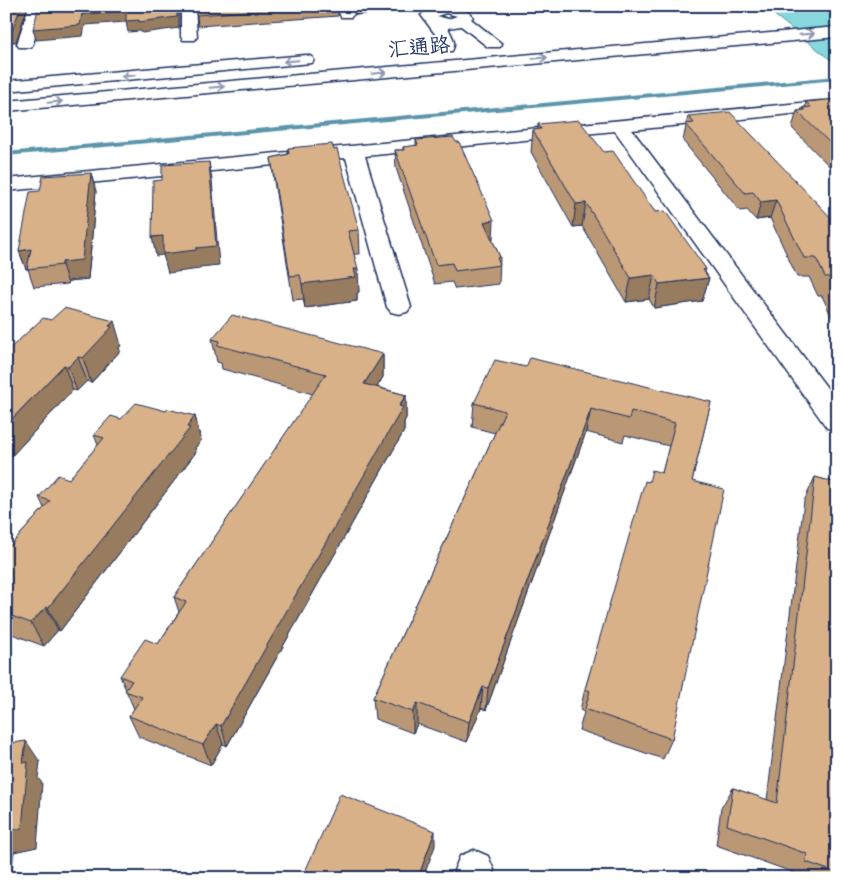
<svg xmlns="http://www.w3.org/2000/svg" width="843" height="884" font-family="Caveat,'LXGW WenKai TC',sans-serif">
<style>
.water{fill:#86d8dd;stroke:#5b94aa}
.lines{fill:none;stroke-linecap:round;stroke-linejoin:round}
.stream{fill:#5b94aa;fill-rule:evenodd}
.minor-casing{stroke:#1b2f5e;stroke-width:3}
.major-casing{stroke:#1b2f5e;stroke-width:3}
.minor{fill:#fff;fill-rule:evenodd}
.major{fill:#fff;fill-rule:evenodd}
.wall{fill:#ba9876;stroke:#1b2f5e}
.shaded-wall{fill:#977c60;stroke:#1b2f5e}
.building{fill:#d8b189;stroke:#1b2f5e}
.oneway{stroke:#8d97ae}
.labels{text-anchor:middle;stroke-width:4;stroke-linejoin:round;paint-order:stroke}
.far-street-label{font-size:21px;fill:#1b2f5e;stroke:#fff}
</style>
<rect width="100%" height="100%" fill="#fff"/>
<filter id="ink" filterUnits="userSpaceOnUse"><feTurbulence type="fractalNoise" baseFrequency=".02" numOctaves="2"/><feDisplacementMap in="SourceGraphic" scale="10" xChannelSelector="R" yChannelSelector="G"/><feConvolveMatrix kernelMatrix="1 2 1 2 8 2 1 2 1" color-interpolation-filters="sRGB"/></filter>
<g filter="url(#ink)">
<path class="water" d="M763,6h62l12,9v50z"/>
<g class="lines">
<path class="stream" d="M837,76v4l-831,76v-4z"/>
<defs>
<path id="minor" d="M29,6h15l-11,38 -2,3h-12l-2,-3z
M181,6h14l2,31 -2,3h-12l-2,-3z
M336,6h15l3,8 -3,3h-10z
M436,6c14,0 28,-1 37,11l-2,2 31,25 -2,3h-12l-27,-21 -13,2c4,8 9,15 4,23h-12l-2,-3v-10l-17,-23 9,-7zM446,13l11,3 -9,3 -11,-3z
M821,101l16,2v10l-16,-2 -189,19 205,271v29l-10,-2 -212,-297 -250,25 46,151 -4,5 -8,2 -8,-2 -4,-5 -41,-149 -340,33v-12z
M474,850l14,6 6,14 -3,8h-40l9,-22z"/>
<path id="major" d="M837,27v10l-831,74v-10z
M306,55l6,2 2,3 -2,3 -306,28v-10z"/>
</defs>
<use href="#minor" class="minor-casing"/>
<use href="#major" class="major-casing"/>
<use href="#minor" class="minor"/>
<use href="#major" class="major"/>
</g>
<path class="wall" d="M196,6h142v10l-140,10z
M353,6h49v3l-46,6z
M837,99v75l-45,-46 5,-17h4l1,-3 3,-1 1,-5z
M688,116l149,108v104l-15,-32h-4l-9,-19h-12l-27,-59 -14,2 -9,-10 -7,1 -57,-70z
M538,124l66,28 51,60 51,57 -1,3 4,6 -7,23 -48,7 -5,-9 -23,3 -44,-76 -9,1 -42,-75 2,-22 5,-1z
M416,140l77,99h-1l8,18 -1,27 -44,5 -3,-7 -17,2 -39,-116 -1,-18h8v-3l13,-1z
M288,148l71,82 1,24h-6l5,38 -2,1v8l-52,7 -2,-9 -10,1 -19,-119 -3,-23 17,-4z
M96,191l-8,88 -19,2 -1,3 -34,3 -6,-18h-2l-7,-18z
M212,339l171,15v23l-6,10 29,8v23l-2,4v9l-177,315 -4,-2 -12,21 -72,-28 -10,-21 5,-7 -14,-33 38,-32 21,-32 -5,-15 139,-203 -91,-25 -1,-6 -4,-1z
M121,345l-2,3 1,3 -29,32 -4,-2 -10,10 -4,-1 -67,72v-110z
M526,367l185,35 -19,79 -20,258 -9,20 -84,-29 5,-18 -4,-2 5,-21 64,-207 13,-9 7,-27 -44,-11 -2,7 -37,-10 -100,278 -5,-2 -14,34 -50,-18 -4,9 -38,-14 -2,-21 122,-265 -23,-6 2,-24z
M166,411l29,5 6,25 -6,7 1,4 -136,179 -2,-1 -14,16 -32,-12 -4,-8h-2v-82l5,1 33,-37 -5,-11 30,-18 29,-34 -4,-10 27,-16z
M815,477l22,6v395h-46l1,-6 -76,-27 5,-37 12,-20 34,12 37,-299z"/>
<path class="shaded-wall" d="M21,6h7l-12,36h-10v-11z
M179,6v22l-37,5 -1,-2 -13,1 -2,-10 -41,3 -2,11 -47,4 -3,-11 49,-15z
M355,6h47v3l-46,6z
M209,162l3,18 7,85 -19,2v2l-32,4 -5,-18 -7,1 -4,-19 11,-1 33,12z
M91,173l5,18 -8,88 -19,2 -1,3 -6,-19z
M776,200l-6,18 -14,2 5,-18z
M586,203l-4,23 -9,1 3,-23z
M494,220l-1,19 -10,1 1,-18z
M31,249l-3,20h-2l-7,-18z
M354,269h4l1,23 -2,1v8l-52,7 -3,-24z
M654,275l-5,24 -23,3 5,-24z
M709,278l-7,23 -48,7 5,-24z
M114,321l7,24 -2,3 1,3 -29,32 -8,-25z
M383,354v23l-18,30 -1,-23z
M78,357l9,24 -10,10 -9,-24z
M64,365l9,25 -67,72v-37z
M406,395v23l-2,4v9l-177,315 -6,-20z
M591,409l-5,23 -100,278 2,-22z
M195,416l6,25 -6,7 1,4 -136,179 -12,-23z
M46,607l12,23 -14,16 -13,-23z
M483,687l-2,21 -14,34 2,-20z
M417,703v21l-4,9v-21z
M216,724l7,20 -12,21 -8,-20z
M26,741l14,21 -2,16 4,5 -5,64 -23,5 -3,26h-5v-47l17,-68z
M435,831v15l-12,32h-5z"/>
<path class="building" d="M6,6h15l-9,25h-6z
M39,6h138v11l-38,5v-2l-13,1v-10l-44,3 -2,11 -47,4z
M196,6h129l-129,9z
M837,99v51l-40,-39 8,-1 -3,-2 9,-1 -5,-5z
M730,112l107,112v69l-8,-16h-4l-9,-19h-12l-28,-58 -15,2 -8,-10 -8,1 -59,-69 8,-1 -6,-7z
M579,120l25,32 9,-1 42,61 10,-1 41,58 -3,1 6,8 -50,6 -5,-9 -23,3 -45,-75 -10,1 -43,-74 8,-1 -3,-5z
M453,137l3,5h3l35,78 -10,2 16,35 -3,1 3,7 -45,6 -3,-8 -16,2 -41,-115h9l-1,-3 15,-2 -2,-5z
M332,144l2,6 3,-1 22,81 -11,1 10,38h-4l2,8 -54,7 -2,-9 -10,1 -19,-118 18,-4 -1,-6z
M209,162l7,84 -20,2v2l-33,4v-18l-11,1 1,-56 9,-1v-15z
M91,173l-9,87 -20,2v3l-35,4 4,-20 -12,2 11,-59 10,-1 3,-15z
M64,308l50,13 -5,5 3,1 -29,31 -5,-1 -10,10 -4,-2 -58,60v-73l37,-34 8,2z
M232,315l151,39 -19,30 42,11 -7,11 4,1 -182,319 -5,-2 -13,21 -74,-29 13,-19 -17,-6 7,-10 -12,-5 25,-37 13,5 28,-42 -12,-5 152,-223 -109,-29 3,-4 -8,-2z
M530,358l181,44 -19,79 32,8 -52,250 -87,-30 5,-18 -5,-2 60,-208 4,1 3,-12 10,3 13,-50 -44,-12 -2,8 -38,-10 -103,279 -5,-1 -14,35 -52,-19 -4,9 -40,-14 132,-287 -31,-8 21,-43 31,7z
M136,403l30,8 2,-2 27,7 -8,11 3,1 -142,180 -2,-1 -15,16 -25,-9v-70l5,1 39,-44 -11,-4 19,-22 11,4 35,-41 -10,-3 17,-19 10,3z
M815,477l22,6v390l-31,-11 1,-8 -80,-29 6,-37 44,15z
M26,741l-3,22 5,-1 -6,66 -16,3v-87z
M340,794l95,37 -17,47h-116z"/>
<defs><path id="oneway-shaft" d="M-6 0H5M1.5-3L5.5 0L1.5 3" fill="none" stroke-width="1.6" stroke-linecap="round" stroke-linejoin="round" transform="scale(1.25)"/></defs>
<g class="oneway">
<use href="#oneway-shaft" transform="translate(807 34) rotate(-5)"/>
<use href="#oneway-shaft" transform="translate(540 58) rotate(-5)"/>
<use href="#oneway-shaft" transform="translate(291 61) rotate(175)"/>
<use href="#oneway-shaft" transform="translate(379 73) rotate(-5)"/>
<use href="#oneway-shaft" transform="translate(129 76) rotate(175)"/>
<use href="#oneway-shaft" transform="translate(217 87) rotate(-5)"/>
<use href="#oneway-shaft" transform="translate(55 102) rotate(-5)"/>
</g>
</g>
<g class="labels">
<g class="far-street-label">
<text transform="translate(419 47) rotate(-5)" y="7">汇通路</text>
</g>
</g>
<rect width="843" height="884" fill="none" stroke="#fff" stroke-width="25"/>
<rect x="12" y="12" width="818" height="859" fill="none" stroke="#1b2f5e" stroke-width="2" filter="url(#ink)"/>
</svg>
